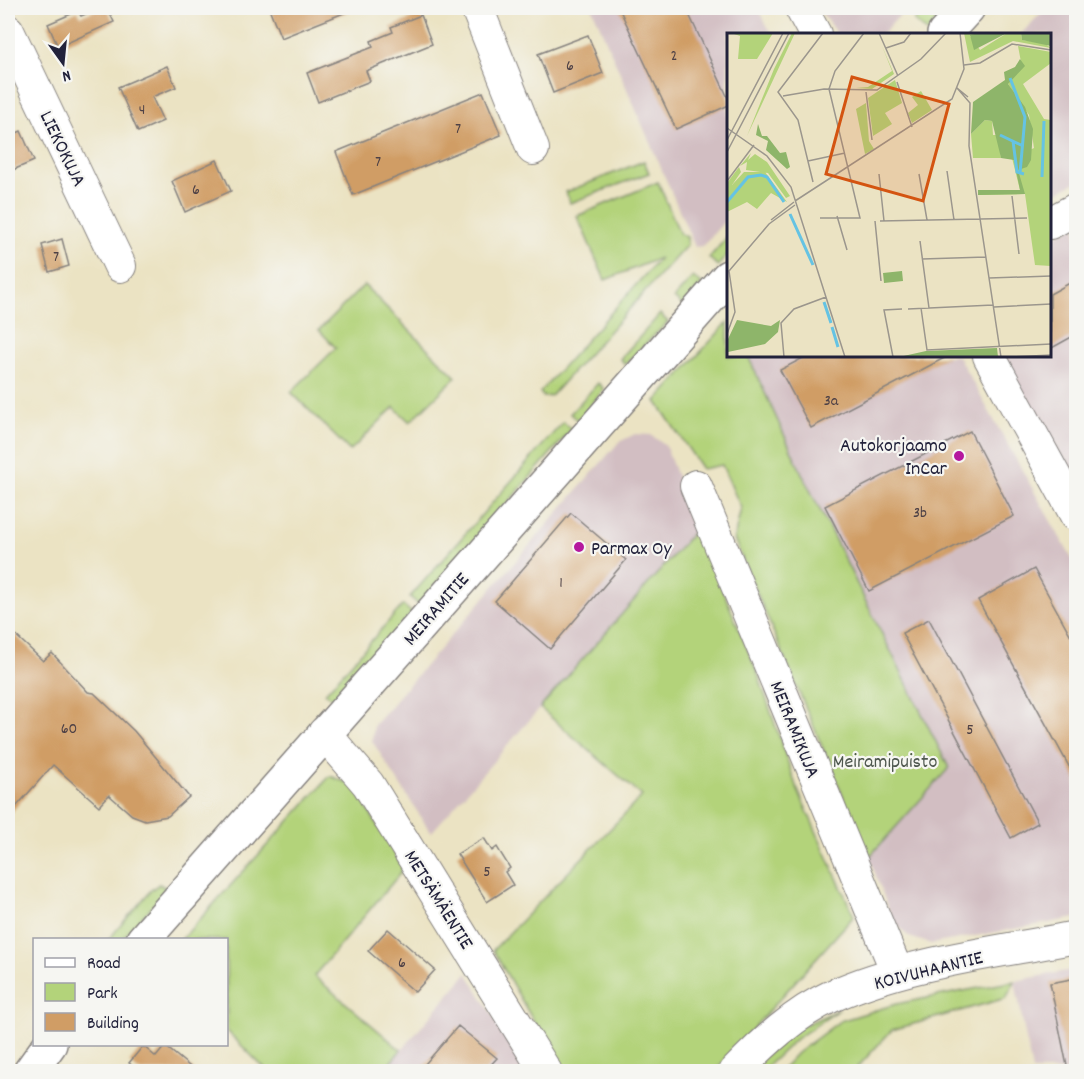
<svg xmlns="http://www.w3.org/2000/svg" width="1084" height="1079" font-family="Dekko,sans-serif">
<style>
.industrial{fill:#d2bec2}
.green{fill:#b3d37a;stroke:#6a7a5a;stroke-width:1.5}
.building{fill:#d09d65}
.lines{fill:none;stroke-linecap:round;stroke-linejoin:round}
.minor-casing{stroke:#86827f;stroke-width:34}
.major-casing{stroke:#86827f;stroke-width:36}
.minor{stroke:#fff;stroke-width:32}
.major{stroke:#fff;stroke-width:33}
.poi-dot{fill:#b5179e;stroke:#f6f6f2;stroke-width:2}
.labels{text-anchor:middle;stroke-width:4.5;stroke-linejoin:round;paint-order:stroke}
.number-label{font-size:16px;fill:#4e4146}
.street-label{font-size:20px;fill:#22223b;stroke:#f6f6f2}
.poi-label{font-size:20px;fill:#22223b;stroke:#f6f6f2;text-anchor:end}
.park-label{font-size:20px;fill:#4e574e;stroke:#f6f6f2}
.inset-river{fill:none;stroke:#65c3e3;stroke-width:3}
.inset-road{fill:none;stroke:#9b968d;stroke-width:1.5}
.view{fill:#d45411;fill-opacity:0.15;stroke:#d45411;stroke-width:3}
.inset-edge{fill:none;stroke:#22223b;stroke-width:3}
</style>
<rect width="100%" height="100%" fill="#f6f6f2"/>
<filter id="ink" filterUnits="userSpaceOnUse"><feTurbulence type="fractalNoise" baseFrequency=".0167" numOctaves="2"/><feDisplacementMap in="SourceGraphic" scale="12" xChannelSelector="R" yChannelSelector="G"/><feConvolveMatrix kernelMatrix="1 2 1 2 8 2 1 2 1" color-interpolation-filters="sRGB"/></filter>
<filter id="wash" filterUnits="userSpaceOnUse"><feTurbulence type="fractalNoise" baseFrequency=".008" numOctaves="4" result="noise"/><feDisplacementMap in="SourceGraphic" scale="24" xChannelSelector="R" yChannelSelector="G"/><feGaussianBlur stdDeviation="1.35" result="paint"/><feColorMatrix in="noise" values="0 0 0 0 0 0 0 0 0 0 0 0 0 0 0 0 0 1.4 0 .05"/><feComposite in="paint" operator="in"/></filter>
<g filter="url(#wash)">
<rect width="100%" height="100%" fill="#ebe3c3"/>
<path class="industrial" d="M592,8h165l15,26h-44v183l-25,29 -8,1z
M818,8h89l-25,26h-45z
M1046,8h30v174l-26,14v-162h-29z
M1076,225v264l-74,-133h48v-117z
M748,356h210l118,210v352l-145,26 -22,-7 -16,-16 -24,-64 80,-89 -144,-288z
M635,434l16,1 14,10 32,83 -266,305 -59,-92 2,-16 245,-283z
M1076,969v102h-44l-17,-90z
M467,973l61,99h-145z"/>
<path class="green" d="M926,8h24l-22,25 -14,-12z
M644,161l5,12 -79,30 -4,-11z
M658,182l22,52 7,3v8l-136,151 -8,1 -3,-5 120,-134 -55,22 -28,-64z
M728,236v18l-10,12 -9,-8z
M693,277l9,7 -19,22 -9,-8z
M364,285l92,92 -46,45 -16,-15 -44,44 -59,-59 45,-44 -17,-18z
M660,314l8,8 -43,42 -5,-5z
M728,322v34h20l57,124 144,288 -80,89 -135,-318 7,-31 -19,-43 -20,4 -46,-68z
M598,383l6,6 -25,32 -9,-7z
M563,422l9,7 -153,176 -9,-8z
M697,528l62,149 37,109 58,130 -139,155h-153l-69,-121 149,-154 -102,-88z
M403,605l9,8 -78,87 -9,-7z
M330,776l23,9 51,84 -90,107 87,74 -18,21h-116l-40,-40 -1,-91h-45z
M159,884l9,5 -46,50 -14,1 43,-50z
M1015,981l-9,17 -114,32 -38,41h-74l17,-18 43,-32 56,-17z
M840,1009l-44,30 -34,32 -16,1 47,-42z"/>
<g id="blocks">
<path class="building" d="M100,8h7l7,14 -56,25 -10,-23 30,-13 3,5z
M269,8h85v1l-73,29z
M619,8h67l43,92v5l-53,24z
M421,15l11,29 -66,27 4,10 -52,21 -11,-29 66,-26 -2,-6 22,-9 -2,-5z
M588,35l15,38 -50,20 -15,-39z
M167,66l9,21 -24,10 11,24 -25,11 -20,-45z
M483,92l18,43 -148,60 -17,-43z
M21,131l13,30 -26,11v-35z
M217,160l14,31 -46,21 -13,-31z
M62,239l7,27 -20,6 -7,-27z
M1077,279v55l-27,15v-55z
M807,356h141l-137,72 -31,-58z
M970,431l44,85 -145,75 -44,-85z
M571,513l55,47 -76,89 -55,-48z
M1034,569l43,78v134l-99,-181z
M929,619l109,204 -27,15 -109,-205z
M8,628l35,33 9,-8 36,39 6,1 40,38 55,66 -21,19 -23,4 -13,-5 -23,-20 -10,11 -46,-41 -45,51z
M484,838l8,13 5,-4 13,21 -5,4 8,13 -26,17 -30,-48z
M388,929l47,41 -20,22 -47,-41z
M1077,978v92l-9,1 -18,-88z
M458,1026l39,32 -12,13h-66z
M143,1046l13,11 9,-11 30,25h-56l-10,-8z"/>
</g>
</g>
<g filter="url(#ink)">
<use href="#blocks" fill-opacity="0" stroke="#86827f" stroke-width="1.5"/>
<g class="lines">
<defs>
<path id="minor" d="M477,8l56,141
M801,8l14,26
M8,31l112,235
M1050,223l26,-14
M989,356l87,159
M696,486l201,486
M324,733l44,51 178,288
M735,1072c28,-29 60,-59 97,-76 76,-34 163,-43 244,-59"/>
<path id="major" d="M944,34l24,-26
M143,940l585,-663
M30,1072l20,-28"/>
</defs>
<use href="#minor" class="minor-casing"/>
<use href="#major" class="major-casing"/>
<use href="#minor" class="minor"/>
<use href="#major" class="major"/>
</g>
</g>
<g class="poi-dot">
<circle cx="959" cy="456" r="6"/>
<circle cx="579" cy="547" r="6"/>
</g>
<g class="labels">
<g class="number-label">
<text x="674" y="60">2</text>
<text x="570" y="70">6</text>
<text x="142" y="114">4</text>
<text x="458" y="133">7</text>
<text x="378" y="166">7</text>
<text x="196" y="194">6</text>
<text x="56" y="261">7</text>
<text x="831" y="405">3a</text>
<text x="920" y="517">3b</text>
<text x="561" y="587">1</text>
<text x="69" y="733">60</text>
<text x="970" y="734">5</text>
<text x="487" y="876">5</text>
<text x="402" y="967">6</text>
</g>
<g class="street-label">
<text transform="translate(64 148) rotate(64)" y="7">LIEKOKUJA</text>
<text transform="translate(435 608) rotate(-49)" y="7">MEIRAMITIE</text>
<text transform="translate(796 729) rotate(68)" y="7">MEIRAMIKUJA</text>
<text transform="translate(440 899) rotate(58)" y="7">METSÄMÄENTIE</text>
<text transform="translate(928 969) rotate(-14)" y="7">KOIVUHAANTIE</text>
</g>
<g class="poi-label">
<text x="947" y="451">Autokorjaamo<tspan x="947" dy="23">InCar</tspan></text>
<text x="591" y="554" text-anchor="start">Parmax Oy</text>
</g>
<g class="park-label">
<text x="885" y="767">Meiramipuisto</text>
</g>
</g>
<g transform="translate(727 33)">
<rect width="324" height="324" fill="#ebe3c3"/>
<path d="M4,0h42l-16,26h-19l2,-23zM65,0h3l-48,103 27,-67zM237,0h15l-9,3 10,14 27,-17h14l1,7 22,3 7,5 -38,-7 -43,21zM155,13l12,28 -22,15 -16,-1 12,-1 24,-16zM291,13l33,6v11l-28,21 21,35 7,1v146l-16,-1 -10,-71 -47,1v-5h42l-8,-32 22,-10 -5,-33 -21,-31 13,-22zM168,47l7,23 -17,10 7,11 -19,12 -5,-38zM194,58l11,19 -20,13 -4,-10 10,-8 -6,-8zM139,70l3,38 5,8 -9,5 -9,-45zM258,87l7,1 1,14h5l3,23h-28l-2,-24zM24,120l-3,7 7,-6 12,8 23,34 -4,2 -18,-25 -22,-3 1,-8 -7,4zM12,134l2,5 -9,13 12,-13h21l22,30 -16,-9 -14,16 -10,-7 -20,10v-29z" fill="#b3d37a"/>
<path d="M252,0h28l-33,17 -4,-15zM294,0h30v13l-29,-6zM293,26l5,7 -17,18 17,23 8,22 -2,31 -4,7 -9,3 7,24 -47,1v-5h42l-6,-30 -13,-2 -9,-37 -7,-1 -14,14 2,-32 32,-22 -1,-8 11,-5zM31,91l4,12h5l13,17 6,-1 4,15 -3,2 -21,-19 2,-9 -12,-6zM175,238l1,10 -19,2 -1,-10zM10,287l34,6 9,-6 -2,12 -13,12 -37,8v-13zM270,315l1,9h-99l27,-6z" fill="#8eb56a"/>
<path class="inset-river" d="M283,45l15,39 -5,56M273,102l23,11M286,108l4,31 7,2M315,144l2,-56M0,169l21,-25 13,-2 6,2 17,25M63,181l23,51M97,269l7,21M105,294l6,20"/>
<path class="inset-road" d="M152,0l19,43M159,15l18,-6 7,-9M237,32l16,-2 32,-19 39,6M170,49l15,45M139,59l6,48M56,63l41,-7 53,1 44,-31 25,-26M241,64l-11,-9 13,15 -1,43 32,211M0,95l40,28 24,31 54,170M0,107l56,-107M0,119l62,-119M81,128l37,-8M220,138l7,49M152,141l5,47M192,141l8,46M0,148l27,-36M86,149l-15,-62 -20,-28 45,-59M285,163l7,58M68,168l157,-102 12,-30 -4,-36M110,183l10,34M93,185h40l-31,-129 6,-18 29,-38M44,187l23,-18M148,188l6,60M153,188l147,-3M193,208l9,67M195,226l64,-2M262,245l62,-2M267,274l57,-3M194,275l6,42 124,-6M181,276l85,-4M0,301l8,-22 -6,-41 40,-47 26,-19M57,324l-3,-34 13,-14 32,-12M166,324l-9,-47 18,-1M286,324l38,-2"/>
<path class="view" d="M125,44l97,27 -26,97 -97,-27z"/>
<rect width="324" height="324" class="inset-edge"/>
</g>
<rect width="1084" height="1079" fill="none" stroke="#f6f6f2" stroke-width="30"/>
<rect x="33" y="938" width="195" height="108" fill="#f6f6f2" stroke="#a1a1a9" stroke-width="1.5"/>
<rect x="45" y="958" width="30" height="9" fill="#ffffff" stroke="#a1a1a9" stroke-width="1.5"/>
<text x="87" y="968" font-size="18" fill="#22223b">Road</text>
<rect x="45" y="983" width="30" height="18" fill="#b3d37a" stroke="#a1a1a9" stroke-width="1.5"/>
<text x="87" y="998" font-size="18" fill="#22223b">Park</text>
<rect x="45" y="1013" width="30" height="18" fill="#d09d65" stroke="#a1a1a9" stroke-width="1.5"/>
<text x="87" y="1028" font-size="18" fill="#22223b">Building</text>
<g transform="translate(63 63) rotate(165)" stroke="#f6f6f2" stroke-width="4.5" paint-order="stroke">
<path d="M0-4.5L10 22L0 15L-10 22Z" fill="#22223b"/>
<text y="-9" font-size="16" font-weight="bold" text-anchor="middle" fill="#22223b">N</text>
</g>
</svg>
